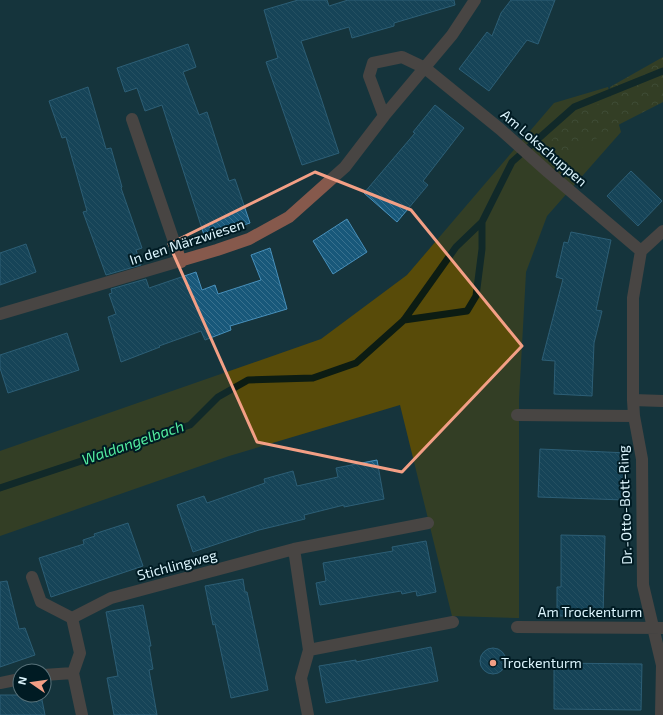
<svg xmlns="http://www.w3.org/2000/svg" width="663" height="715" font-family="'Exo 2',sans-serif">
<style>
.green{fill:#584b09}
.forest{fill:url(#forest-crowns)}
.lines{fill:none;stroke-linecap:round;stroke-linejoin:round}
.stream{stroke:#0c1c13;stroke-width:7}
.building{fill:url(#building-back-hatch);stroke:#4890bb}
.minor{stroke:#86594c;stroke-width:12}
.marked{fill:none;stroke:#f39f85;stroke-width:3;stroke-linejoin:round}
.poi-dot{fill:#f39f85;stroke:#001b23;stroke-width:1.5}
.labels{text-anchor:middle;stroke-width:4;stroke-linejoin:round;paint-order:stroke}
.street-label{font-size:14px;fill:#dcf5fd;stroke:#001b23}
.poi-label{font-size:14px;fill:#dcf5fd;stroke:#001b23;text-anchor:start}
.water-label{font-size:15px;font-style:italic;fill:#53eda0;stroke:#001b23}
</style>
<defs>
<pattern id="forest-crowns" width="20" height="18" patternUnits="userSpaceOnUse"><rect width="20" height="18" fill="#584b09"/><path d="M2 6a3 3 0 1 1 6 0M12 15a3 3 0 1 1 6 0" fill="none" stroke="#6f662e"/></pattern>
<pattern id="building-back-hatch" width="6" height="6" patternUnits="userSpaceOnUse"><rect width="6" height="6" fill="#18587a"/><path d="M-1 5l2 2M0 0l6 6M5-1l2 2" fill="none" stroke="#39718e"/></pattern>
</defs>
<rect width="100%" height="100%" fill="#16343c"/>
<path class="green" d="M608,87l13,45 -74,84 -21,56 -7,127v219l-67,-2 -52,-211 -171,51 -229,80v-85l321,-112 86,-64 147,-172z"/>
<path class="forest" d="M663,57v45l-43,22 -57,35 -16,-14 32,-33 32,-13 -1,-12z"/>
<g class="lines">
<path class="stream" d="M404,320l63,-9 9,-15 6,-47v-27
M0,488l190,-63 28,-28 30,-17 65,-2 43,-15 48,-43 52,-73 26,-25 30,-60 62,-55 89,-36"/>
</g>
<path class="building" d="M298,0h29l2,6 19,-6h106l1,5 -61,18v3l-42,12 -3,-11 -48,14 19,54 19,58 -37,12 -36,-103 12,-4 -14,-48z
M511,0h44l-17,44 -11,-4 -38,51 -30,-22 28,-37 5,4 9,-23z
M188,44l8,23 -13,5 16,43 8,-3 22,69 6,-2 15,44 -45,15 -43,-133 -17,6 -8,-23 -12,4 -8,-24z
M88,87l18,62 5,-1 11,39 -1,1 21,60 -6,2 5,15 -35,10 -23,-63 4,-1 -21,-74 -4,1 -13,-37z
M435,105l29,23 -41,53 5,4 -31,37 -33,-29 51,-60 -2,-1z
M631,171l31,30 -24,25 -31,-30z
M347,219l20,33 -34,22 -20,-33z
M571,232l40,8 -15,70 6,1 -8,32 -2,53 -38,-2 1,-33 -13,-1 21,-81 -7,-2 8,-35 4,1z
M26,244l10,28 -36,13v-32z
M270,248l17,61 -57,17 1,4 -26,10 -4,-9 -42,15 1,1 -39,15 -13,-45 8,-3 -7,-20 3,-1 -1,-4 35,-10 3,9 47,-16 6,18 13,-5 3,9 43,-14 -10,-25z
M67,333l12,37 -71,23 -8,-25v-13z
M540,449l88,4 -3,47 -87,-3z
M377,460l7,39 -40,8v-2l-40,10 1,4 -46,11 -66,22 -16,-47 27,-9 3,7 58,-20 -1,-4 29,-8 4,15 41,-9 -2,-9z
M128,523l15,43 -92,31 -12,-39 45,-14 -1,-4 12,-4 -1,-2z
M561,535l44,1 -2,80h-46v-29h4z
M426,541l10,51 -19,4 -1,-5 -14,3 -1,-3 -81,14 -4,-22 10,-2 -3,-18 70,-12 -1,-4z
M243,579l2,13h2l21,98 -37,8 -16,-74 -2,1 -8,-39z
M7,581l12,48 6,-1 10,27 -35,12v-85z
M143,605l8,41h-2l4,23 -4,1 8,45h-43l-7,-37 11,-2 -12,-64z
M431,647l7,34 -112,22 -7,-37 37,-6v2z
M480 661a13 13 0 1 1 26 0a13 13 0 1 1-26 0Z
M554,663l88,1 -1,46 -87,-1z
M0,695h41l4,20h-45z"/>
<g class="lines">
<path class="minor" d="M384,116l-15,-40 4,-13 29,-6 23,11 75,61 48,43 93,79
M132,119l49,143
M0,314l217,-64 32,-11 40,-22 56,-50 39,-51 68,-81 23,-35
M633,400l30,1
M517,415l117,1
M294,549l15,101 -8,28 7,37
M32,577l9,25 31,16
M72,618l39,-20 56,-15 127,-34 134,-26
M72,618l8,35 -7,20 9,42
M517,627l146,1
M309,650l144,-28
M44,675l29,-2
M0,683l20,-4
M661,715l1,-50 -19,-80 -1,-126 -8,-43 -1,-16v-102l8,-47 22,-20"/>
</g>
<path d="M0 0H663V715H0ZM315,172l96,38 111,136 -120,126 -145,-30 -88,-198z" fill="#16343c" fill-opacity=".55" fill-rule="evenodd"/>
<path class="marked" d="M315,172l96,38 111,136 -120,126 -145,-30 -88,-198z"/>
<circle class="poi-dot" cx="493" cy="663" r="4"/>
<g class="labels">
<g class="street-label">
<text transform="translate(544 148) rotate(41)" y="5">Am Lokschuppen</text>
<text transform="translate(187 242) rotate(-18)" y="5">In den Märzwiesen</text>
<text transform="translate(625 505) rotate(-92)" y="5">Dr.-Otto-Bott-Ring</text>
<text transform="translate(177 565) rotate(-15)" y="5">Stichlingweg</text>
<text x="590" y="617">Am Trockenturm</text>
</g>
<g class="poi-label">
<text x="501" y="668">Trockenturm</text>
</g>
<g class="water-label">
<text transform="translate(133 443) rotate(-19)" y="5">Waldangelbach</text>
</g>
</g>
<g transform="translate(32 683) rotate(283)"><circle r="19" fill="#001b23" stroke="#58727a"/>
<path d="M0-3L7 15L0 10L-7 15Z" fill="#f39f85"/>
<text y="-6" font-size="11" font-weight="bold" text-anchor="middle" fill="#dcf5fd">N</text>
</g>
</svg>
